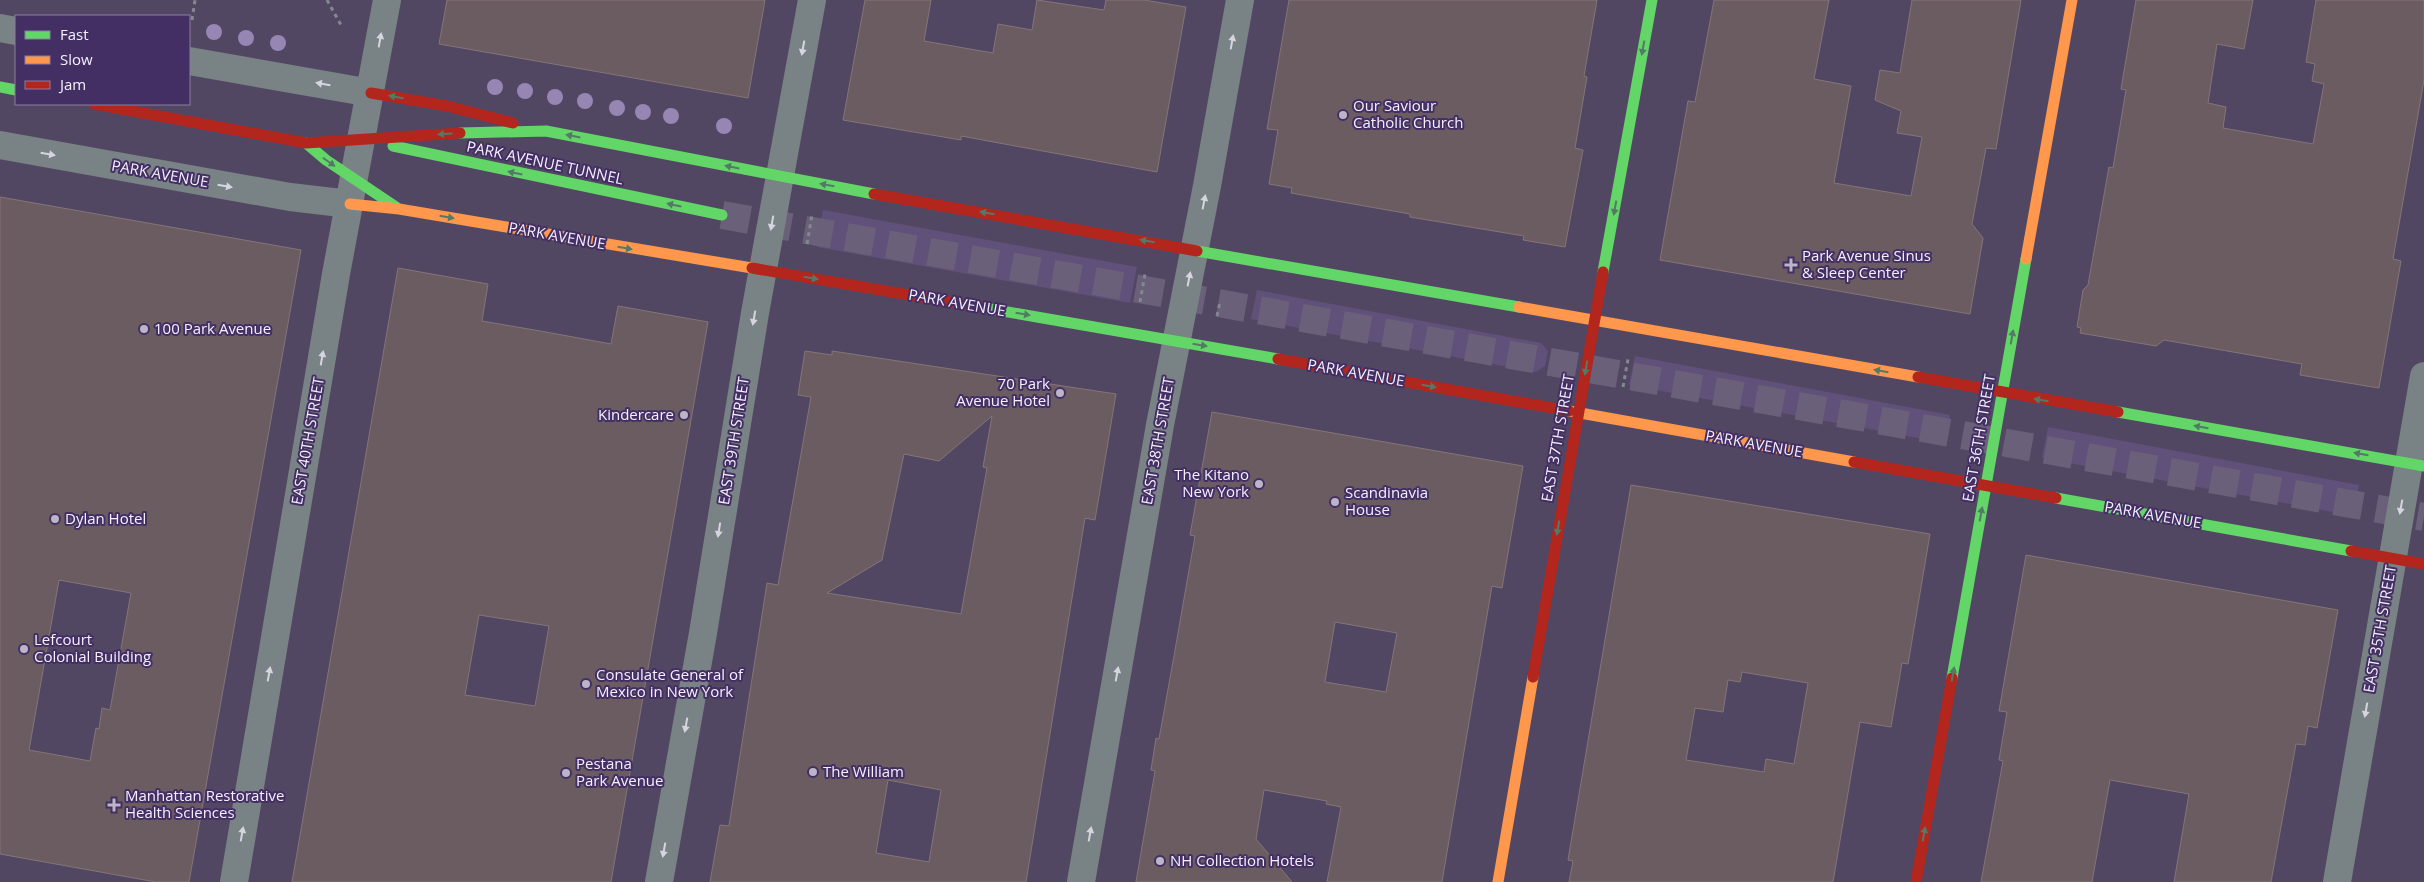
<svg xmlns="http://www.w3.org/2000/svg" width="2424" height="882" font-family="'Open Sans',sans-serif">
<style>
.green{fill:#5f517a}
.building{fill:#6a5c61;stroke:#857579;fill-rule:evenodd}
.lines{fill:none;stroke-linecap:round;stroke-linejoin:round}
.primary-tunnel{stroke:#6a607a;stroke-width:28;stroke-dasharray:28 14;stroke-linecap:butt}
.path{stroke:#84888e;stroke-width:3;stroke-dasharray:4 4;stroke-linecap:butt}
.street{stroke:#798284;stroke-width:28}
.fast{stroke:#63d668;stroke-width:11}
.slow{stroke:#ff974d;stroke-width:11}
.jam{stroke:#b3261e;stroke-width:11}
.tree{fill:#9686b3}
.oneway{fill:#d5d4df}
.oneway2{fill:#527a66}
.poi-dot{fill:#bbb5c7;stroke:#442f64;stroke-width:2}
.labels{text-anchor:middle;stroke-width:4;stroke-linejoin:round;paint-order:stroke}
.poi-label{font-size:15px;fill:#f4f0fd;stroke:#442f64;text-anchor:start}
.street-label{font-size:15px;fill:#f4f0fd;stroke:#442f64}
</style>
<rect width="100%" height="100%" fill="#524763"/>
<path class="green" d="M823,210l314,57 -7,36 -313,-56z
M1257,290l284,53 7,8 -3,15 -9,6 -285,-53z
M1635,356l315,59 -5,28 -316,-58z
M2048,427l311,58 -5,31 -312,-58z"/>
<path class="building" d="M447,0h318l-17,98 -309,-54z
M865,0h66l-7,41 69,12 5,-29 34,6 5,-30 67,10 2,-10h38l42,7 -29,165 -196,-36v4l-118,-20z
M1289,0h308l-13,76 3,1 -12,71 8,2 -18,97 -42,-7 1,-4 -114,-19v-3l-119,-21 1,-5 -23,-4 9,-54 -11,-1z
M1714,0h115l-15,79 37,7 -17,97 77,13 11,-59 -25,-4 4,-22 -26,-11 5,-30 20,3 12,-73h109l-25,149 -10,-1 -14,76 11,14 -13,76 -310,-54 28,-159 7,1z
M2136,0h117l-9,49 -27,-5 -9,59 18,4 -3,21 90,16 11,-60 -12,-3 3,-17 -9,-2 10,-62h108v80l-31,179 8,2 -22,127 -79,-13 2,-11 -138,-24 -8,6 -76,-13 1,-5 -4,-1 6,-37 5,-5 21,-118 4,1 13,-78 -5,-1z
M0,197l301,53 -112,632h-33l-156,-28zM59,580l72,13 -21,117 -8,-2 -3,21 -3,-1 -6,33 -61,-11z
M398,268l90,16 -6,37 64,11 65,12 7,-38 90,16 -97,560h-319zM479,615l70,11 -14,80 -70,-11z
M805,351l27,4v-4l284,43 -21,126 -10,-2 -59,364h-316l10,-57 9,1 38,-243 11,2 33,-188 -13,-2zM992,416l-9,51 4,1 -26,146 -134,-21 55,-33 22,-106 35,7zM888,780l53,10 -12,72 -53,-9z
M1212,412l311,54 -21,122 -10,-2 -50,296h-115l14,-75 -15,-3 1,-3 -63,-11 -8,49 36,43h-156l19,-111 -4,-1 5,-32 3,1 15,-83 21,-120 -5,-1zM1335,622l62,11 -11,59 -61,-10z
M1631,485l299,49 -22,130 -6,-1 -11,64 -31,-5 -27,160h-264l4,-21 -5,-1zM1742,672l66,11 -14,81 -28,-5 -2,13 -78,-12 9,-52 28,4 5,-32 12,2z
M2026,555l312,55 -21,118 -9,-2 -3,19 -9,-1 -25,138h-97l15,-88 -79,-14 -18,102h-111l22,-121 -4,-1 8,-48 -8,-1z"/>
<g class="lines">
<path class="primary-tunnel" d="M722,215l1702,302"/>
<path class="path" d="M327,0l14,25
M192,20l3,-20
M807,244l5,-29
M1140,302l5,-28
M1217,316l3,-14
M1623,387l5,-28"/>
<path class="street" d="M0,28l16,3
M189,61l182,32
M0,145l290,52 60,7
M234,882l102,-608 51,-274
M659,882l44,-249 52,-320 57,-313
M1081,882l79,-457 47,-239 33,-186
M2337,882l87,-506"/>
<path class="fast" d="M0,87l16,3
M460,133l86,-2 328,63
M306,143l20,17 70,47
M393,146l329,69
M1197,251l322,56
M1603,272l49,-272
M985,308l293,51
M2118,412l306,54
M2056,498l295,53
M1952,678l74,-419"/>
<path class="slow" d="M350,204l49,5 353,59
M2026,259l46,-259
M1519,307l399,70
M1569,411l285,51
M1498,882l35,-205"/>
<path class="jam" d="M371,93l76,13 66,17
M94,104l212,39 154,-10
M874,194l323,57
M752,268l233,40
M1278,359l291,52
M1918,377l200,35
M1854,462l202,36
M2351,551l73,13
M1533,677l70,-405
M1916,882l36,-204"/>
</g>
<g class="tree">
<circle cx="214" cy="32" r="8"/>
<circle cx="246" cy="38" r="8"/>
<circle cx="278" cy="43" r="8"/>
<circle cx="495" cy="87" r="8"/>
<circle cx="525" cy="91" r="8"/>
<circle cx="555" cy="97" r="8"/>
<circle cx="585" cy="101" r="8"/>
<circle cx="617" cy="108" r="8"/>
<circle cx="643" cy="112" r="8"/>
<circle cx="671" cy="116" r="8"/>
<circle cx="724" cy="126" r="8"/>
</g>
<defs><path id="oneway-solid" d="M-6-.8H1V-3.2L6.5 0L1 3.2V.8H-6Z" transform="scale(1.25)"/></defs>
<g class="oneway">
<use href="#oneway-solid" transform="translate(380 40) rotate(-80)"/>
<use href="#oneway-solid" transform="translate(1232 42) rotate(-80)"/>
<use href="#oneway-solid" transform="translate(803 48) rotate(100)"/>
<use href="#oneway-solid" transform="translate(323 84) rotate(-170)"/>
<use href="#oneway-solid" transform="translate(48 154) rotate(10)"/>
<use href="#oneway-solid" transform="translate(225 186) rotate(10)"/>
<use href="#oneway-solid" transform="translate(1204 202) rotate(-79)"/>
<use href="#oneway-solid" transform="translate(772 223) rotate(100)"/>
<use href="#oneway-solid" transform="translate(1189 279) rotate(-79)"/>
<use href="#oneway-solid" transform="translate(754 318) rotate(100)"/>
<use href="#oneway-solid" transform="translate(322 358) rotate(-80)"/>
<use href="#oneway-solid" transform="translate(2401 507) rotate(100)"/>
<use href="#oneway-solid" transform="translate(719 530) rotate(99)"/>
<use href="#oneway-solid" transform="translate(269 674) rotate(-80)"/>
<use href="#oneway-solid" transform="translate(1117 674) rotate(-80)"/>
<use href="#oneway-solid" transform="translate(2366 710) rotate(100)"/>
<use href="#oneway-solid" transform="translate(686 725) rotate(100)"/>
<use href="#oneway-solid" transform="translate(242 834) rotate(-80)"/>
<use href="#oneway-solid" transform="translate(1090 834) rotate(-80)"/>
<use href="#oneway-solid" transform="translate(664 850) rotate(100)"/>
</g>
<g class="oneway2">
<use href="#oneway-solid" transform="translate(1643 48) rotate(100)"/>
<use href="#oneway-solid" transform="translate(396 97) rotate(-170)"/>
<use href="#oneway-solid" transform="translate(445 134) rotate(177)"/>
<use href="#oneway-solid" transform="translate(573 136) rotate(-169)"/>
<use href="#oneway-solid" transform="translate(329 162) rotate(35)"/>
<use href="#oneway-solid" transform="translate(732 167) rotate(-169)"/>
<use href="#oneway-solid" transform="translate(515 173) rotate(-168)"/>
<use href="#oneway-solid" transform="translate(827 185) rotate(-170)"/>
<use href="#oneway-solid" transform="translate(674 205) rotate(-168)"/>
<use href="#oneway-solid" transform="translate(1615 208) rotate(100)"/>
<use href="#oneway-solid" transform="translate(987 213) rotate(-170)"/>
<use href="#oneway-solid" transform="translate(447 217) rotate(10)"/>
<use href="#oneway-solid" transform="translate(1147 241) rotate(-170)"/>
<use href="#oneway-solid" transform="translate(625 248) rotate(10)"/>
<use href="#oneway-solid" transform="translate(811 278) rotate(10)"/>
<use href="#oneway-solid" transform="translate(1023 314) rotate(10)"/>
<use href="#oneway-solid" transform="translate(2012 337) rotate(-80)"/>
<use href="#oneway-solid" transform="translate(1200 345) rotate(9)"/>
<use href="#oneway-solid" transform="translate(1586 368) rotate(100)"/>
<use href="#oneway-solid" transform="translate(1881 371) rotate(-170)"/>
<use href="#oneway-solid" transform="translate(1429 386) rotate(10)"/>
<use href="#oneway-solid" transform="translate(2041 400) rotate(-171)"/>
<use href="#oneway-solid" transform="translate(2201 427) rotate(-170)"/>
<use href="#oneway-solid" transform="translate(2361 454) rotate(-170)"/>
<use href="#oneway-solid" transform="translate(1981 514) rotate(-80)"/>
<use href="#oneway-solid" transform="translate(1558 528) rotate(100)"/>
<use href="#oneway-solid" transform="translate(1953 674) rotate(-80)"/>
<use href="#oneway-solid" transform="translate(1924 834) rotate(-80)"/>
</g>
<g class="poi-dot">
<circle cx="1343" cy="115" r="5"/>
<path d="M1788.5 257.5h5v5h5v5h-5v5h-5v-5h-5v-5h5z"/>
<circle cx="144" cy="329" r="5"/>
<circle cx="1060" cy="393" r="5"/>
<circle cx="684" cy="415" r="5"/>
<circle cx="1259" cy="484" r="5"/>
<circle cx="1335" cy="502" r="5"/>
<circle cx="55" cy="519" r="5"/>
<circle cx="24" cy="649" r="5"/>
<circle cx="586" cy="684" r="5"/>
<circle cx="813" cy="772" r="5"/>
<circle cx="566" cy="773" r="5"/>
<path d="M111.5 797.5h5v5h5v5h-5v5h-5v-5h-5v-5h5z"/>
<circle cx="1160" cy="861" r="5"/>
</g>
<g class="labels">
<g class="poi-label">
<text x="1353" y="111">Our Saviour<tspan x="1353" dy="17">Catholic Church</tspan></text>
<text x="1802" y="261">Park Avenue Sinus<tspan x="1802" dy="17">&amp; Sleep Center</tspan></text>
<text x="154" y="334">100 Park Avenue</text>
<text x="1050" y="389" text-anchor="end">70 Park<tspan x="1050" dy="17">Avenue Hotel</tspan></text>
<text x="674" y="420" text-anchor="end">Kindercare</text>
<text x="1249" y="480" text-anchor="end">The Kitano<tspan x="1249" dy="17">New York</tspan></text>
<text x="1345" y="498">Scandinavia<tspan x="1345" dy="17">House</tspan></text>
<text x="65" y="524">Dylan Hotel</text>
<text x="34" y="645">Lefcourt<tspan x="34" dy="17">Colonial Building</tspan></text>
<text x="596" y="680">Consulate General of<tspan x="596" dy="17">Mexico in New York</tspan></text>
<text x="576" y="769">Pestana<tspan x="576" dy="17">Park Avenue</tspan></text>
<text x="823" y="777">The William</text>
<text x="125" y="801">Manhattan Restorative<tspan x="125" dy="17">Health Sciences</tspan></text>
<text x="1170" y="866">NH Collection Hotels</text>
</g>
<g class="street-label">
<text transform="translate(545 163) rotate(12)" y="5">PARK AVENUE TUNNEL</text>
<text transform="translate(160 174) rotate(10)" y="5">PARK AVENUE</text>
<text transform="translate(557 236) rotate(10)" y="5">PARK AVENUE</text>
<text transform="translate(957 303) rotate(10)" y="5">PARK AVENUE</text>
<text transform="translate(1356 373) rotate(10)" y="5">PARK AVENUE</text>
<text transform="translate(1558 438) rotate(-80)" y="5">EAST 37TH STREET</text>
<text transform="translate(1979 438) rotate(-80)" y="5">EAST 36TH STREET</text>
<text transform="translate(308 441) rotate(-80)" y="5">EAST 40TH STREET</text>
<text transform="translate(734 441) rotate(-81)" y="5">EAST 39TH STREET</text>
<text transform="translate(1158 441) rotate(-80)" y="5">EAST 38TH STREET</text>
<text transform="translate(1754 444) rotate(10)" y="5">PARK AVENUE</text>
<text transform="translate(2153 515) rotate(10)" y="5">PARK AVENUE</text>
<text transform="translate(2380 629) rotate(-80)" y="5">EAST 35TH STREET</text>
</g>
</g>
<rect x="15" y="15" width="175" height="90" fill="#442f64" stroke="#8a7ca1"/>
<rect x="25" y="31" width="25" height="8" fill="#63d668" stroke="#8a7ca1"/>
<text x="60" y="40" font-size="15" fill="#f4f0fd">Fast</text>
<rect x="25" y="56" width="25" height="8" fill="#ff974d" stroke="#8a7ca1"/>
<text x="60" y="65" font-size="15" fill="#f4f0fd">Slow</text>
<rect x="25" y="81" width="25" height="8" fill="#b3261e" stroke="#8a7ca1"/>
<text x="60" y="90" font-size="15" fill="#f4f0fd">Jam</text>
</svg>
